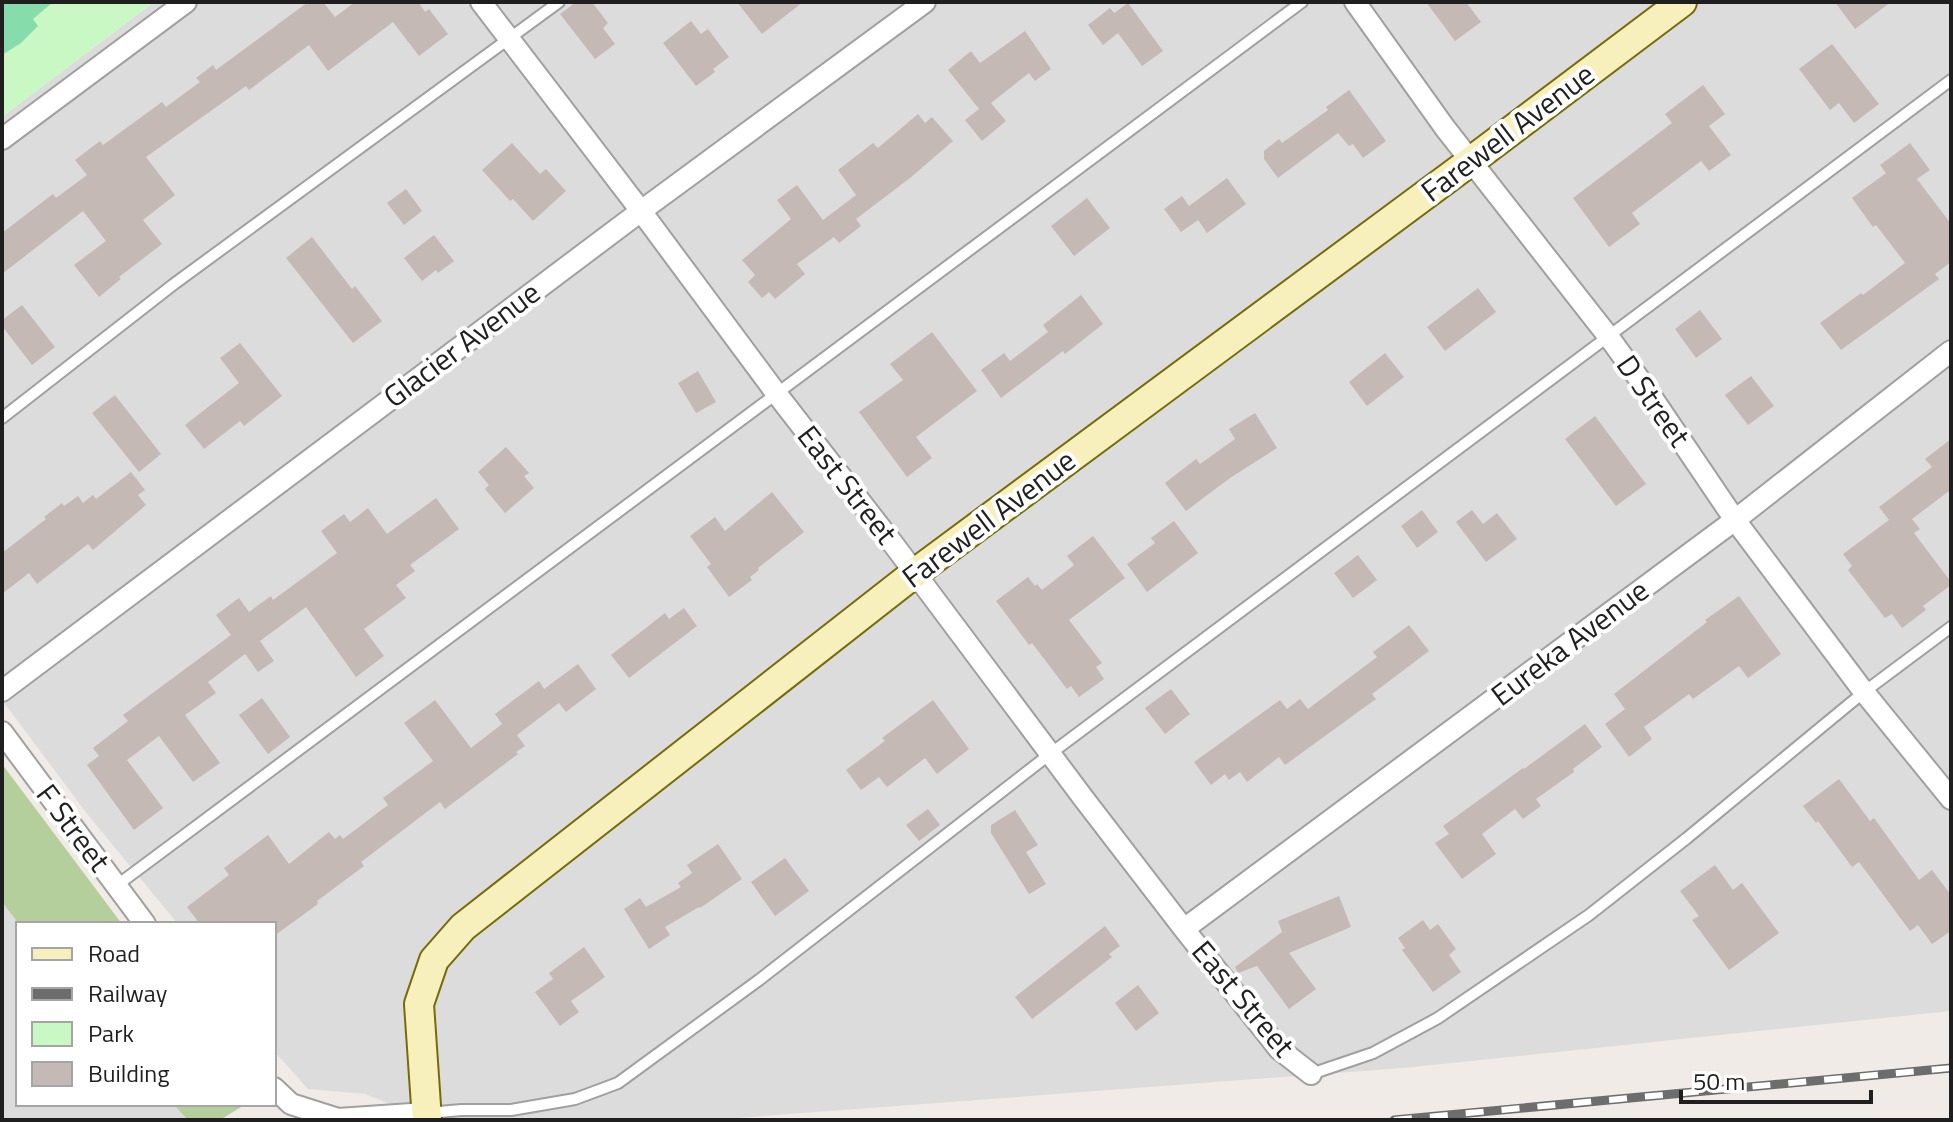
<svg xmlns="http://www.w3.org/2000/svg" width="1953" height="1122" font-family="'Titillium Web',sans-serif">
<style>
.residential{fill:#dddcdc}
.forest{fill:#b4ce9c}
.park{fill:#caf8c4}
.pitch{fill:#86ddab}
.building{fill:#c4b9b5}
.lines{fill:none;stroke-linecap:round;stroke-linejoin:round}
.lane-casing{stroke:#a0a0a0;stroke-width:14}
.street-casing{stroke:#a0a0a0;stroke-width:24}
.secondary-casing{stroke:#756c08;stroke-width:32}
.lane{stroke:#fff;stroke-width:10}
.street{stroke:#fff;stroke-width:20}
.secondary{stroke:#f8f0bc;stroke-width:28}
.rail-casing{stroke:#6d6d6d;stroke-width:9}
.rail{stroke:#fff;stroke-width:6;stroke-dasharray:18;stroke-linecap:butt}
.labels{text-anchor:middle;stroke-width:8;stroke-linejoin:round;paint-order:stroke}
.street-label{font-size:30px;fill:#1f1f1f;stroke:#fff}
</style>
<rect width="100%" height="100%" fill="#f0ebe6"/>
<path class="residential" d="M154,2h1797v1009l-548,57 -693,52h-279l-66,-26 -57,-5 -34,-38v-127h-96l-90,-109 -86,-115v-583z
M2,902l17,22 -1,180h155l15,16h-186z"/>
<path class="forest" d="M2,764l120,160h-103l-17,-22z
M173,1104h73l-26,16h-32z"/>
<path class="park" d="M2,2h152l-152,115z"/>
<path class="pitch" d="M2,2h51l-20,17 5,7 -17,17 -19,12z"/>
<path class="building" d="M308,2h15l12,15 20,-15h65l-1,1 6,9 4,-3 19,25 -29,22 -26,-34 -65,49 -19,-26 -60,45 -3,-4 -100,71 29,38 -32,25 19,24 -43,33 2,2 -22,18 -25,-32 32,-24 -23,-30 -81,63v-41l51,-39 3,4 31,-23 -12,-15 25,-19 3,4 59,-43 4,5 34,-25 -4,-4 17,-13 3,5z
M576,2h16l16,21 -5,5 12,16 -20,15 -35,-45z
M737,2h66l-41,32z
M1426,2h40l15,20 -26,19z
M1835,2h56l-36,27z
M1128,3l35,48 -21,15 -24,-33 -15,12 -15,-20 22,-17 4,5z
M691,21l10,13 7,-5 21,28 -16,12 2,3 -19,14 -33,-43z
M1025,31l26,38 -16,12 -6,-8 -38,30 15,18 -24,20 -17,-21 14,-11 -31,-39 23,-19 9,12z
M1832,44l47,60 -25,19 -15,-20 -9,7 -31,-41z
M1703,85l22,29 -16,12 22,29 -22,16 -8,-10 -69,52 8,11 -31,23 -36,-49 99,-75 -7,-9z
M1349,90l37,51 -23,17 -10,-14 -4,2 -11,-13 -60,45 -14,-19v-8l15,-12 3,4 46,-33 -2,-3z
M918,114l7,9 7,-6 21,24 -43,37 -54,41 5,7 -22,17 -5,-6 -37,27 8,10 -30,25 -6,-7 -7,6 -14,-16 7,-7 -13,-15 49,-41 -14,-19 20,-15 26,35 33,-25 -18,-25 35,-27 5,5z
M512,143l28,31 6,-5 20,22 -33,30 -20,-22 -3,2 -28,-31z
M1910,143l20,27 -13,9 34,45v38l-16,12 4,5 -98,71 -21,-27 41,-30 2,2 42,-32 -29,-38 -3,2 -21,-29 34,-25 -6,-8z
M1227,178l19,26 -39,29 -9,-13 -17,12 -17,-23 18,-13 7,10z
M406,189l16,22 -18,14 -17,-22z
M1087,198l23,30 -36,28 -23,-30z
M434,235l20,26 -16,12 -2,-3 -14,11 -18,-23z
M312,237l40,52 3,-3 27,35 -29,22 -67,-85z
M1478,288l18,24 -51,39 -18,-24z
M1081,295l22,29 -38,30 -2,-3 -62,47 -20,-28 23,-17 6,8 38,-29 -5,-7z
M22,305l33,42 -23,18 -30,-39v-6z
M1700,310l22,29 -26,19 -21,-29z
M932,332l45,59 -61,46 16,21 -25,19 -48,-65 44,-32 -13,-16z
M240,343l42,53 -38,30 -4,-5 -36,28 -19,-24 54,-42 -19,-25z
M1385,353l19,24 -37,29 -18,-24z
M698,371l18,31 -20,11 -18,-30z
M1751,376l23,30 -26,19 -23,-30z
M115,395l46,59 -22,18 -47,-59z
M1255,413l22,35 -47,30 -44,33 -21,-28 31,-24 4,5 35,-25 -6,-10z
M1595,416l51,68 -30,22 -51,-67z
M1951,439v54l-2,-2 -37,28 8,10 -6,4 37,49v3l-28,21 3,4 -24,18 -10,-14 -7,4 -37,-48 4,-4 -9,-12 46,-34 -10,-13 53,-40 -7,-8z
M506,447l23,26 -5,3 10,12 -29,25 -20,-24 4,-4 -11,-13z
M131,472l14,18 -7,5 8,10 -53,45 -5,-6 -51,40 -8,-11 -27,21v-41l44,-34 -2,-2 18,-14 2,3 14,-10 5,7 10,-8 3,4z
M772,492l32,40 -46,36 1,2 -9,7 2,3 -23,17 -22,-30 4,-3 -21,-28 25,-19 10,14z
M436,498l23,31 -49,36 5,6 -19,14 10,13 -42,31 20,27 -28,21 -50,-70 -46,34 14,20 -16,11 -13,-18 -37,28 8,11 -31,22 35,48 -27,19 -34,-46 -32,24 36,48 -29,22 -47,-65 12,-9 -6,-8 35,-27 -5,-6 108,-80 -15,-20 23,-17 10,14 22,-16 2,4 64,-47 -16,-22 23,-17 6,8 18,-14 19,26z
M1422,510l16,22 -21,16 -16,-22z
M1472,510l11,14 14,-11 20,26 -31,23 -30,-40z
M1174,521l24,32 -51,39 -20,-28 28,-21 -4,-5z
M1093,536l32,42 -56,42 33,43 -6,4 8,12 -25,18 -8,-11 -4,3 -35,-46 -3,2 -33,-44 32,-24 7,9 2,-2 5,6 32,-25 -7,-9z
M1358,555l19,25 -24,18 -19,-25z
M1739,596l42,58 -33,24 -9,-12 -46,33 -4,-5 -45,33 8,12 -23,18 -24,-33 20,-15 -11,-15 93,-72 -2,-2z
M684,608l13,18 -68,52 -18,-23 54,-42 4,6z
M1409,625l20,26 -57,43 4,5 -91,66 -6,-8 -32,25 -7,-10 -11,8 -4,-6 -14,11 -17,-23 86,-62 7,9 13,-10 8,10 69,-52 -4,-5z
M578,664l18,25 -30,23 -7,-9 -42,32 8,11 -9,6 2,2 -73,55 -5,-7 -79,60 3,4 -47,35 1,3 -44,32v-12h-74l-13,-17 42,-32 -5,-7 44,-33 21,29 40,-32 6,7 5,-4 3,4 45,-34 -5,-7 50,-37 -29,-38 31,-23 36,48 31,-24 -7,-10 44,-33 5,8z
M1171,689l19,25 -25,20 -20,-26z
M262,698l28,39 -22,17 -29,-39z
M933,700l36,49 -32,25 -12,-16 -38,29 -8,-10 -18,13 -15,-20 39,-29 -3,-3z
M1585,724l17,23 -29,22 1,3 -38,27 5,7 -18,13 -8,-10 -33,25 14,20 -34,25 -27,-36 14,-9 -6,-8 80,-58 1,1z
M1839,779l31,42 4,-3 45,62 13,-10 19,25v36l-19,13 -14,-19 -8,6 -51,-69 -7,5 -34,-46 -2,2 -13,-17z
M928,809l12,16 -21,16 -13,-16z
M1015,810l23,35 -12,7 20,32 -17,10 -38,-61v-8z
M718,844l24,35 -42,29 -1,-1 -34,20 5,8 -21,14 -25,-40 16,-11 6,9 35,-20 -3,-4 14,-10 -5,-8z
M785,858l24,33 -34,25 -24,-34z
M1715,865l18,25 9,-7 37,50 -50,37 -37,-50 7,-4 -19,-25z
M1339,896l12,31 -62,26 27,36 -27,20 -32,-43 -19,7 -3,-6 47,-35 -4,-11z
M1423,920l7,10 8,-6 18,25 -7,6 12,17 -28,20 -31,-42 3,-2 -7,-10z
M1105,926l15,20 -11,8 3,3 -80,62 -17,-22z
M584,947l21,30 -34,24 8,11 -19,14 -25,-34 18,-13 -4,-6z
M1138,985l21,28 -23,18 -21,-28z"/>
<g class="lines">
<defs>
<path id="lane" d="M2,418l172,-134 385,-282
M116,886l1186,-884
M1311,1074l62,-21 65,-35 151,-103 98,-77 177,-146 87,-65
M428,1113l33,-3h50l64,-11 43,-16 141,-103 291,-226 901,-674"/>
<path id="street" d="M481,2l160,209 135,182 118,152 190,254 100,130 95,120 32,25
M1355,2l90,126 163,208 37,51 90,133 129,172 87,107
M2,139l184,-137
M2,691l639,-480 284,-209
M2,732l143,192
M1184,929l551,-409 216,-169
M274,1088l17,16 47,15 88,-6"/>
<path id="secondary" d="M427,1120l-8,-116 15,-44 29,-33 452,-354 556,-412 211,-159"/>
</defs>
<use href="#lane" class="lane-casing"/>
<use href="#street" class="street-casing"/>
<use href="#secondary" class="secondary-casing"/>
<use href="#lane" class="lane"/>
<use href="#street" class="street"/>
<use href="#secondary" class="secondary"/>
<defs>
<path id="rail" d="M1394,1120l557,-52"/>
</defs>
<use href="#rail" class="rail-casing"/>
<use href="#rail" class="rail"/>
</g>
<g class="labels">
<g class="street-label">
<text transform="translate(1508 133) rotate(-37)" y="10">Farewell Avenue</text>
<text transform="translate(462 345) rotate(-37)" y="10">Glacier Avenue</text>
<text transform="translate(1653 401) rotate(55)" y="10">D Street</text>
<text transform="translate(847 485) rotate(52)" y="10">East Street</text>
<text transform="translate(989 519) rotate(-37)" y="10">Farewell Avenue</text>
<text transform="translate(1570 643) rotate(-37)" y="10">Eureka Avenue</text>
<text transform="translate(73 828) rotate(53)" y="10">F Street</text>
<text transform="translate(1243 999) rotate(50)" y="10">East Street</text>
</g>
</g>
<rect width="1953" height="1122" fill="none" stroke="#1f1f1f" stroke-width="8"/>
<rect x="16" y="922" width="260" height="184" fill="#ffffff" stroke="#a5a5a5" stroke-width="2"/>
<rect x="32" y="948" width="40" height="12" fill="#f8f0bc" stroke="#a5a5a5" stroke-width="2"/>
<text x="88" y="962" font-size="24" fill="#1f1f1f">Road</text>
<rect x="32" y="988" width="40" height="12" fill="#6d6d6d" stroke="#a5a5a5" stroke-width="2"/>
<text x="88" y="1002" font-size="24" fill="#1f1f1f">Railway</text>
<rect x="32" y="1022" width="40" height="24" fill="#caf8c4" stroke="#a5a5a5" stroke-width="2"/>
<text x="88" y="1042" font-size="24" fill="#1f1f1f">Park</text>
<rect x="32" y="1062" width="40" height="24" fill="#c4b9b5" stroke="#a5a5a5" stroke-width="2"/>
<text x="88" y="1082" font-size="24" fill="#1f1f1f">Building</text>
<path d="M1681 1090v12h190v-12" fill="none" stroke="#1f1f1f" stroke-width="4"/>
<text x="1693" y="1090" font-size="24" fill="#1f1f1f" stroke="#ffffff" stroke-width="6" paint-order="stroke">50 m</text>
</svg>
